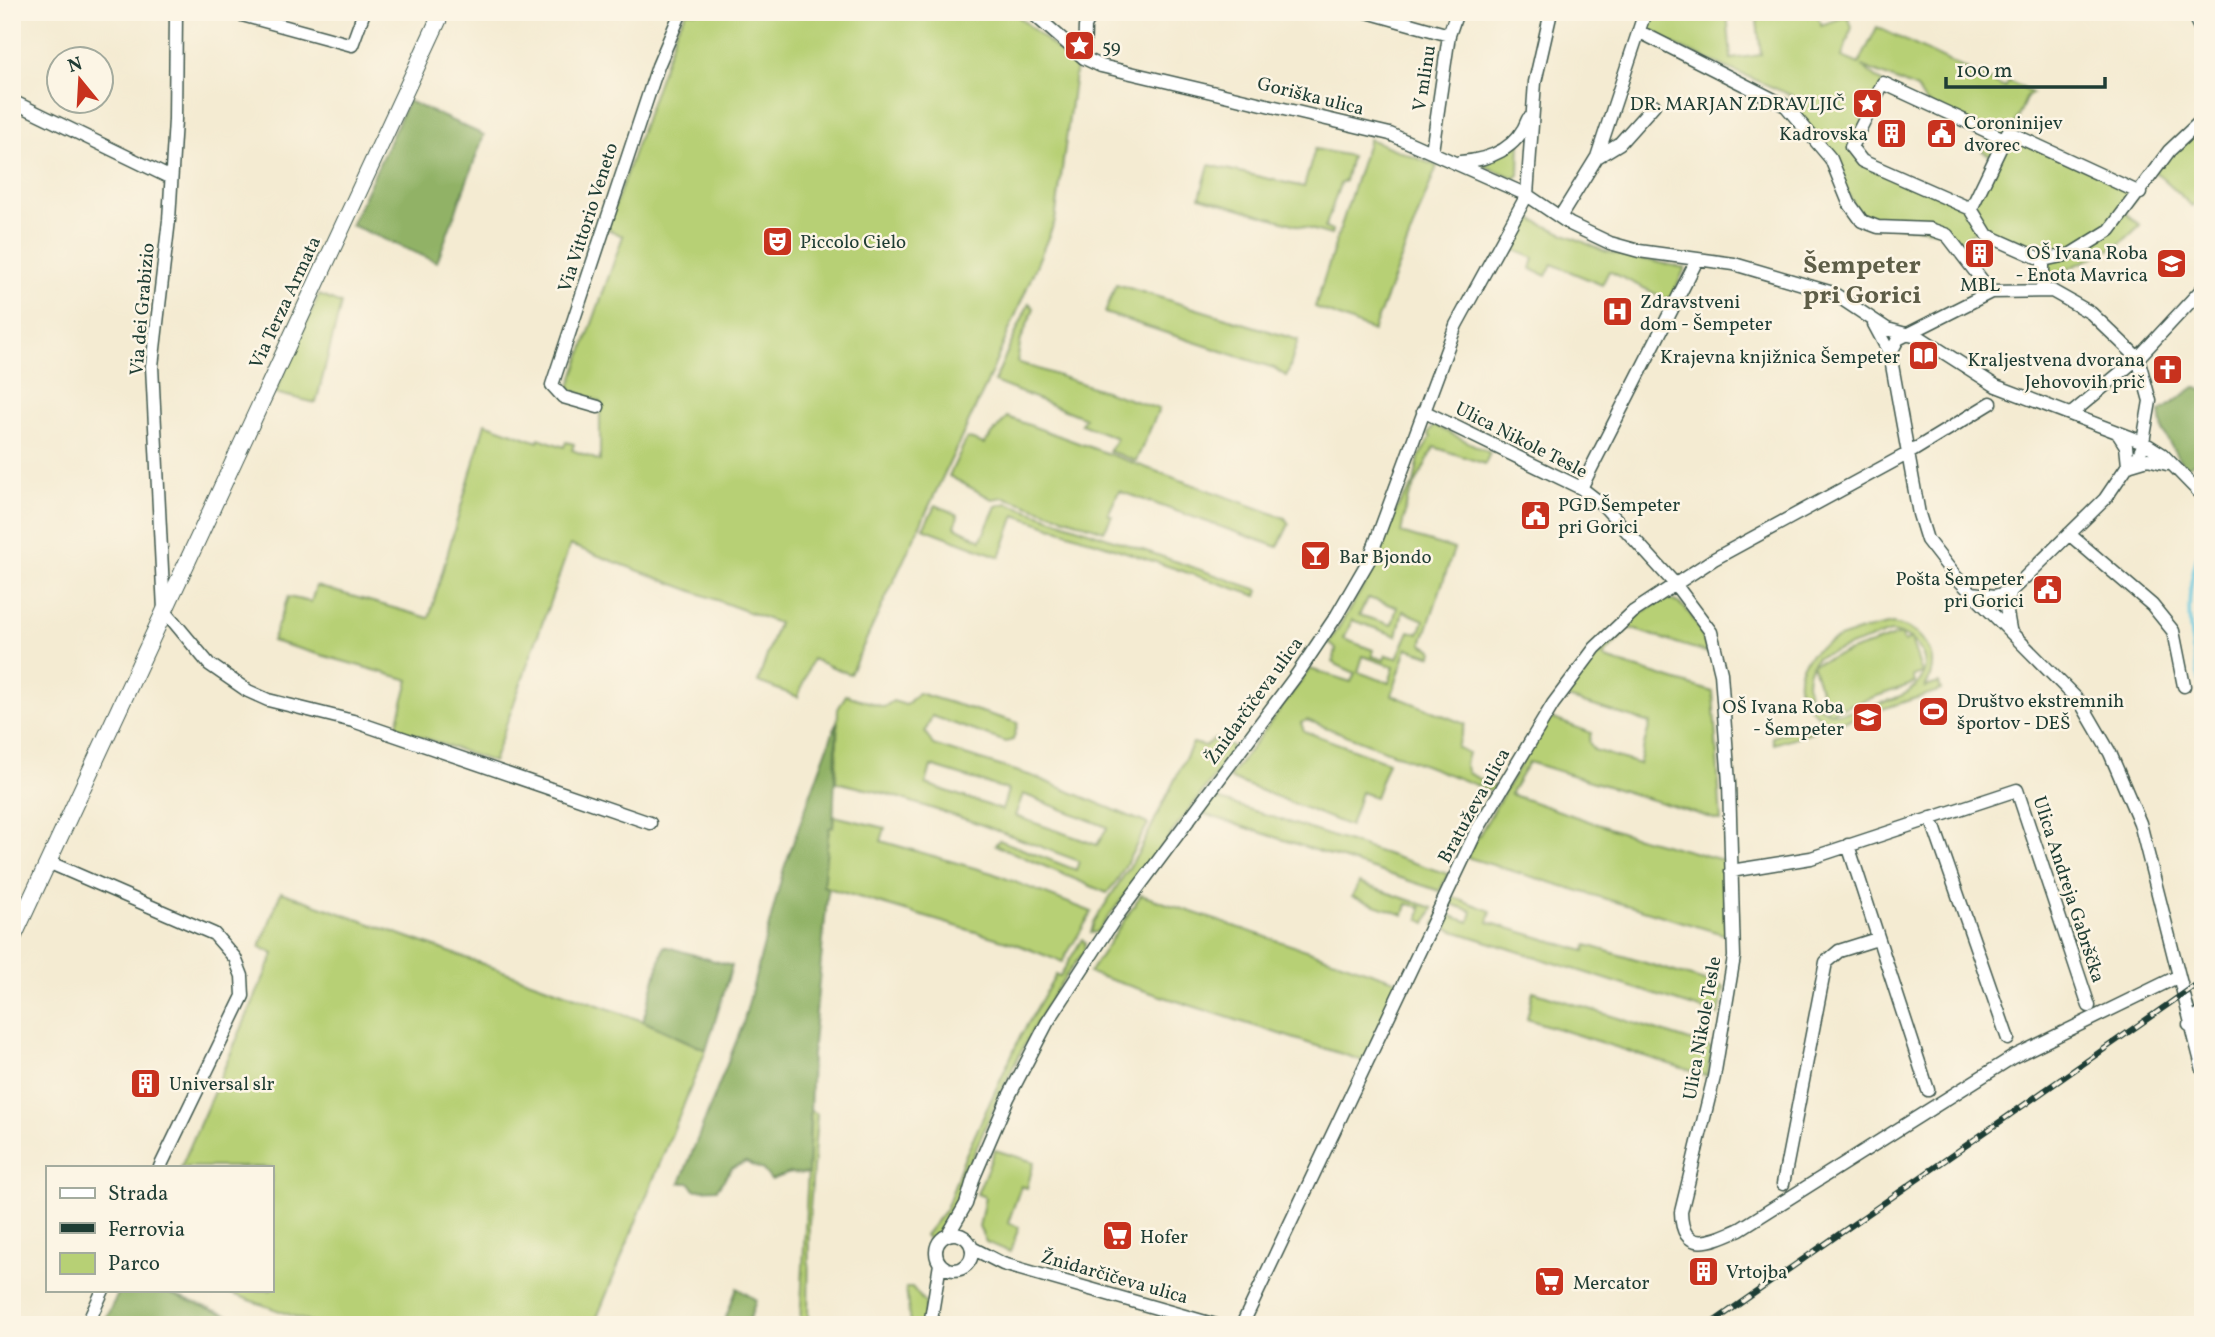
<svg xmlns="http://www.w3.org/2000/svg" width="2215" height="1337" font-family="Vollkorn,serif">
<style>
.green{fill:#b7d075;stroke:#6b8654;stroke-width:2;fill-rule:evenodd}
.forest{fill:#91b266;stroke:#58784d;stroke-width:2}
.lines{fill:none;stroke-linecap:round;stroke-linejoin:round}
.stream{stroke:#62c7df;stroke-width:3.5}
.minor-casing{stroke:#3f574c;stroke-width:15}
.major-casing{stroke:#3f574c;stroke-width:18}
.minor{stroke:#fff;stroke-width:12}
.major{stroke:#fff;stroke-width:16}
.rail-casing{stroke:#1f3d34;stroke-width:6}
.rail{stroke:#fcf5e5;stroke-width:3.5;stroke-dasharray:10;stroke-linecap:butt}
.labels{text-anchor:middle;stroke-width:5;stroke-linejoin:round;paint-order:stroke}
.poi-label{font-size:19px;fill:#1f3d34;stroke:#fcf5e5;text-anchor:start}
.street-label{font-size:19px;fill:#1f3d34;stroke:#fcf5e5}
.district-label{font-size:26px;font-weight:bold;fill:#5e5e48;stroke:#fcf5e5}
</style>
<rect width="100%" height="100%" fill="#fcf5e5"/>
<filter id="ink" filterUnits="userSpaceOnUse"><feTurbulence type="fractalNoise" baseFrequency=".0143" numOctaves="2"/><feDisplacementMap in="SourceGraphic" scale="14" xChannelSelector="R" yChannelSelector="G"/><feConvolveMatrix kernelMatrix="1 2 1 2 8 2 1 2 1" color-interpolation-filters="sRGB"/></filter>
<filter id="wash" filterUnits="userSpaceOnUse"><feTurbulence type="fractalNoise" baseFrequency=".00686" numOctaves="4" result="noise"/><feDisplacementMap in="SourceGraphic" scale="28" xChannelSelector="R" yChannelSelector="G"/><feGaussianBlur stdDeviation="1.57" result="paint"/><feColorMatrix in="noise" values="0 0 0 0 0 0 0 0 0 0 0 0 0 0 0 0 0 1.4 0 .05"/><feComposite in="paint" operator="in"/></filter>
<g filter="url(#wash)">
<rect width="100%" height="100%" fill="#f4ebd2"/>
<path class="green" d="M687,12h326l63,54 -21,155 -68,162 -137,291 -38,-15 -14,38 -40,-15 20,-59 -208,-78 -77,217 -97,-34 13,-48 -137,-39 16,-44 23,5 5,-16 113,32 56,-195 53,19 1,-4 25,9 2,-5 8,2 -2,6 28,11v-59l-31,-13 54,-153 -16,-7 70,-201z
M1647,12h80l4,47 30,-4 -5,-43h60l5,13 27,-9 4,11 -10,30 17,7 18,-37 128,61 4,-7 23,12 -5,3 -16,37 129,60 -16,19 16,13 -21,20 -76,36v-21l-62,-33 -21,14 -21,-10 -77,-10 -28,-55 -46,-58 5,-12 -152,-65zM1862,66l55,23 8,13 65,31 -8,18 10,5 -21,53 -109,-48 -10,-14 31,-64z
M2203,119v77l-11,10 -39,-36z
M1369,139l68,27 -64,165 -58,-24z
M1520,140l-1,35 -4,3 -33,-13z
M1315,149l36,7 -6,25 -5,3 -15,44 7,3 -1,4 -131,-38 9,-32 95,22z
M1530,219l74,32 81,17 -14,31h-5l-57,-28 -7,14 -50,-21 -6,12 -15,-7 3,-11 -22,-9z
M1116,284l182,56 -10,33 -2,3 -12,-8 -169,-55z
M319,295l22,9 -25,99 -41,-10z
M1029,303l5,5 -13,31 -4,23 142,47 -23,52 -27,-10 8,-13 -36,-14 4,-6 -91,-36z
M1007,417l278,101 4,6 -11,23 -159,-56 -11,23 4,2 -8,15 -100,-34 -12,2 -43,-23 18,-38 17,6z
M1434,425l56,28 -5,11 -51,-17 -27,54 -6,32 53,16 -32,95 11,6 -1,6 -25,-8 -15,47 73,29 -8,23 11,6 -3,11 3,9 27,14 -1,5 -187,-72 -6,3 3,8 84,31 -13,35 -14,-5 -11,34 -121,-48 81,-109 41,13 4,-9 -22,-10 3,-14 -7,-6 40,-66 29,-71 16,-22 5,-27 12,-20 -3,-3zM1368,598l29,9 -5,18 -33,-10zM1403,611l21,9 -5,14 -10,-3 -12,27 -11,-3 -2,5 -12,-4 1,-6 -29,-11 8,-19 45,16zM1363,656l31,11 -5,16 -31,-11z
M1007,503l252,87 -2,6 -242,-81 -15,42 -77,-29 13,-23 22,10 -3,12 26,13 15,-34z
M1666,599c24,2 36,34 42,54l-79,-25 -26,28 3,3 107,33 8,129 -192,-59 -19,32 116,40 97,26 3,75 -260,-78 83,-140 42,16 -2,9 5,8 45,14 11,-41 -86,-26c28,-35 59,-80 102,-98z
M1892,624c32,5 51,33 33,63l14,-4 2,7 -167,54 -2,-7 53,-17c-13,-8 -24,-17 -26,-34 -5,-44 60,-55 93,-62zM1891,632c26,3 46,31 25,54 -11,12 -71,31 -86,26l85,-29 -2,-7 9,-3 -11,-34 -7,3 -3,-8 -89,30 16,47c-25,-9 -26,-36 -11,-54z
M918,693l100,30 -5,17 -7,2 -74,-26 -7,16 8,13 102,32 113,47 -30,55 -11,14 -112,-48 4,-5 77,30 3,-9 -105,-39 -87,-28 -51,-12 2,-73 8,-14 38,12 9,-6 13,4zM931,766l77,24 -6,20 -76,-26zM1023,794l84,33v1l-10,17 -82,-29z
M1215,739l21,9 -139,184 -6,1 3,-11 45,-70 54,-109 12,3z
M1214,798l234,76 -8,17 -239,-78z
M834,816l51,12 -4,13 111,32 100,39 -30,50 -46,-18 -188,-56 -5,-2 6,-58 4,-1z
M1359,883l74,25 -7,15 -7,-4 2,-12 -14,-3 -3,11 -52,-18z
M281,892l362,129 63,29 -112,275h-276l-96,-35h49v-123h-90l93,-213 -14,-7z
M1141,895l260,87 -37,79 -275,-88z
M1448,895l43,16 -3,11 97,29 2,-6 137,42 -5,28 -284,-90 5,-13 29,10 3,-11 -27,-9z
M1082,939l3,3 -1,10c-43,52 -83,136 -109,199 -14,32 -20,65 -45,90l-5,-6 21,-26 17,-48 57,-124 36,-62 4,1z
M1533,991l179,57 -5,28 -180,-57z
M811,1110l6,4 -8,109 -1,102h-8z
M995,1150l39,12 -7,26 -6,-2 -13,37 11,4 -9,25 -24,-10 -7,-15 6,-30 -8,-3z
M906,1287h6l14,17 -4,21h-12z"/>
<path class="forest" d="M408,101l76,34 -47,127 -86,-37z
M2195,387l8,4v65l-18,13 -22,-37 -3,-20z
M837,721l-4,106 -4,1 -6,58 5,2 -16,166 -4,120 -18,-1 -19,7 -8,-10 -17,-8 -14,6 -15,21 -22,1 -5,-7h-10l63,-159 41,-156z
M664,946l68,20 -26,84 -63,-29z
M737,1288l19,12 -8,25h-25z
M120,1290h47l6,5 81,30h-152z"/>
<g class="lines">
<path class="stream" d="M2203,540c-23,57 -13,100 0,157"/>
</g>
</g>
<g filter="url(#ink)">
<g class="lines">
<defs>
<path id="minor" d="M176,12l-1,108 -6,100 -17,146 12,244 45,54 39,27 20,9 85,21 297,102
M231,12l121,33 12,-33
M1031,12l53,46 17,8 289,68 137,61 43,29 40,19 29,8 95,13 99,29 54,36 34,9 75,48 147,56 19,12 41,42
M1367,12l82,23
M2192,12l11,22
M1640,32l146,74 45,53 18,44 13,18 16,6 52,2 17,6 44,57
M1084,58l1,-31 7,-15
M12,101l159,77
M2004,139l-121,-56 -32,64 11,14 109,48 16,26 56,25 28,-6 39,-24 59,-79 34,-32
M1432,151l17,-116 8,-23
M1597,157l23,-14 34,-38
M1460,162c29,-2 57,-13 68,-43
M1971,209l37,-77 132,61
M1560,217l37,-60 48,-145
M2043,290v-30
M1874,324l16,30 29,160 8,26 28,36 126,127 29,50 30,70 63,247
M1890,354l8,-15 93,-47 61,-1 39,22 47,45 12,43 -8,47 -6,13
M598,407l-35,-10 -11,-12 106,-319 23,-54
M1423,411l158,77 22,17 72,79 36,48 10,41 8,110 5,174 -20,120 -33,135c1,44 32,29 59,17l273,-172 164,-80
M2071,414l67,-56 65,-70
M2117,432l9,14 2,19
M1581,488l116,-228
M2069,534l83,71 21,26 11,55
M1972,593l23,3 16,-5 94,-92 23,-34 20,-6 19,5
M2010,629l-4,-22 5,-16
M1931,818l77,221
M1848,845l80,245
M48,862l166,72 21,24 7,18 1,20 -83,171
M1731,871l80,-13 206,-68 72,216
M2189,1025l14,-13
M1783,1184l43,-222 13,-11 38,-12
M936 1252a18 18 0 1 1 36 0a18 18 0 1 1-36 0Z
M948,1235l18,-31 8,-27 34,-79 39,-75 67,-103 184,-247 39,-58 32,-55 87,-235 71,-130 8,-113 16,-70
M972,1248l31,16 213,61
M87,1325l16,-35
M930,1325l10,-61
M1242,1325l234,-493 77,-128 42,-56 38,-36 81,-53 195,-106 82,-50"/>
<path id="major" d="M12,940l430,-928"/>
</defs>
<use href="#minor" class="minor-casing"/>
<use href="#major" class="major-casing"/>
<use href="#minor" class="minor"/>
<use href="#major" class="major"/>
<defs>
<path id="rail" d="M1709,1325l494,-345"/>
</defs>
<use href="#rail" class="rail-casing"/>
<use href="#rail" class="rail"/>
</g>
</g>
<defs>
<symbol id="sight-square" viewBox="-11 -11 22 22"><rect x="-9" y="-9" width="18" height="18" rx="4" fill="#c8321e" stroke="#fcf5e5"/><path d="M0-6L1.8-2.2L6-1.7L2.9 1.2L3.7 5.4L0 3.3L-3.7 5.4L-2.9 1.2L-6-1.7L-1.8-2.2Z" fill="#fff"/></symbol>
<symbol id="building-square" viewBox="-11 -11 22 22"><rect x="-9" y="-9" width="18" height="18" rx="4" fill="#c8321e" stroke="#fcf5e5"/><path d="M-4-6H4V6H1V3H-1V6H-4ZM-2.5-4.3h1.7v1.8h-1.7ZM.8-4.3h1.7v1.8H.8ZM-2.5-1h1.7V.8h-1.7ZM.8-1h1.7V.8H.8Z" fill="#fff"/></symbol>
<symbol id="civic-square" viewBox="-11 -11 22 22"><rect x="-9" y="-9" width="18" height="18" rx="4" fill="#c8321e" stroke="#fcf5e5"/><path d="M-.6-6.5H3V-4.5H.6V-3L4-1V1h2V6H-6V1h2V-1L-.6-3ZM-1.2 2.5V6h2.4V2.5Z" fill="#fff"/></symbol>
<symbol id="theatre-square" viewBox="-11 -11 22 22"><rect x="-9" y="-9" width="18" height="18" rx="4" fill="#c8321e" stroke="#fcf5e5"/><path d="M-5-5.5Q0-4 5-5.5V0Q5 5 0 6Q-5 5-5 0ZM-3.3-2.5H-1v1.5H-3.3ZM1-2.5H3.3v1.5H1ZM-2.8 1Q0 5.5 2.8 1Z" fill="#fff"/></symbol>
<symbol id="school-square" viewBox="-11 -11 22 22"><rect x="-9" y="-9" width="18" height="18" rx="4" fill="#c8321e" stroke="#fcf5e5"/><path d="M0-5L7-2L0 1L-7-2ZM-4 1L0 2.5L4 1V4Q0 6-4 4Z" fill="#fff"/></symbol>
<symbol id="hospital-square" viewBox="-11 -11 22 22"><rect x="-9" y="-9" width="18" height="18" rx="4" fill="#c8321e" stroke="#fcf5e5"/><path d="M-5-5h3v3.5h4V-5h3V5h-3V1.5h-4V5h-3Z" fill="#fff"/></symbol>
<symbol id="library-square" viewBox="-11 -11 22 22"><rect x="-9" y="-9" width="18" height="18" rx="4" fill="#c8321e" stroke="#fcf5e5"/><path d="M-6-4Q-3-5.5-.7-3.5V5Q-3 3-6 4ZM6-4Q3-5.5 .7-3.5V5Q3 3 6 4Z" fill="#fff"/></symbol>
<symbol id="church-square" viewBox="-11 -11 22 22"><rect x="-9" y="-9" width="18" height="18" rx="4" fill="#c8321e" stroke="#fcf5e5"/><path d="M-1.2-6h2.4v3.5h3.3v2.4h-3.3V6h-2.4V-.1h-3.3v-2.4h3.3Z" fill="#fff"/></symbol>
<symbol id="bar-square" viewBox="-11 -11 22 22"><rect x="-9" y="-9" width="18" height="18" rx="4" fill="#c8321e" stroke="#fcf5e5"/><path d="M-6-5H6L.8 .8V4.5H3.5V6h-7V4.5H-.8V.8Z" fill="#fff"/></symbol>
<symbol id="stadium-square" viewBox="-11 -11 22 22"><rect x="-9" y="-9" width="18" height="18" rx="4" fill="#c8321e" stroke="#fcf5e5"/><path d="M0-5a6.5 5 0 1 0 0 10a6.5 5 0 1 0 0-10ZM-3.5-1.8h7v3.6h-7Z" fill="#fff"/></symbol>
<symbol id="supermarket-square" viewBox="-11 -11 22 22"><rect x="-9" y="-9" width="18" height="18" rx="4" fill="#c8321e" stroke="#fcf5e5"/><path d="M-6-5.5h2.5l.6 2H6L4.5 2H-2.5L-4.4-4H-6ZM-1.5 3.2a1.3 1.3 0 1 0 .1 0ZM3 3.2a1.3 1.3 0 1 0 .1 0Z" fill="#fff"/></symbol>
</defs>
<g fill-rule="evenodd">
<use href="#sight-square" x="1062" y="28" width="35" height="35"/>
<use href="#sight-square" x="1850" y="86" width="35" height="35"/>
<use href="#building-square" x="1874" y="116" width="35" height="35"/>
<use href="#civic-square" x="1924" y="116" width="35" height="35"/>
<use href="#theatre-square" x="760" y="224" width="35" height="35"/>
<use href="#building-square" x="1962" y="236" width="35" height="35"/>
<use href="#school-square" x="2154" y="246" width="35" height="35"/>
<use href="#hospital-square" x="1600" y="294" width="35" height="35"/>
<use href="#library-square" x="1906" y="338" width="35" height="35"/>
<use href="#church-square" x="2150" y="352" width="35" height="35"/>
<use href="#civic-square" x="1518" y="498" width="35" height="35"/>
<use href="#bar-square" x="1298" y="538" width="35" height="35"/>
<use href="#civic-square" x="2030" y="572" width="35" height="35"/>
<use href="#stadium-square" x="1916" y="694" width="35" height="35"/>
<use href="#school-square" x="1850" y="700" width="35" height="35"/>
<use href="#building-square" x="128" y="1066" width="35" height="35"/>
<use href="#supermarket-square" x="1100" y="1218" width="35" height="35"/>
<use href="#building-square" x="1686" y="1254" width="35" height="35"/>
<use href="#supermarket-square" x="1532" y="1264" width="35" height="35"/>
</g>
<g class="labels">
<g class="poi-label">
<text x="1102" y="53">59</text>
<text x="1845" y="110" text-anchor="end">DR. MARJAN ZDRAVLJIČ</text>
<text x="1964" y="129">Coroninijev<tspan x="1964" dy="22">dvorec</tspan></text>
<text x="1868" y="140" text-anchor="end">Kadrovska</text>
<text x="800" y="248">Piccolo Cielo</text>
<text x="2148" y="259" text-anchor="end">OŠ Ivana Roba<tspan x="2148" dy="22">- Enota Mavrica</tspan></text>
<text x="1980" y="291" text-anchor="middle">MBL</text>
<text x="1640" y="308">Zdravstveni<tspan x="1640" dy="22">dom - Šempeter</tspan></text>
<text x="1900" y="363" text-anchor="end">Krajevna knjižnica Šempeter</text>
<text x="2145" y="366" text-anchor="end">Kraljestvena dvorana<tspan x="2145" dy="22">Jehovovih prič</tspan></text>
<text x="1558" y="511">PGD Šempeter<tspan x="1558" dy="22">pri Gorici</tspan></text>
<text x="1339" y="563">Bar Bjondo</text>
<text x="2024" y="585" text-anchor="end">Pošta Šempeter<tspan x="2024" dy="22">pri Gorici</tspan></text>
<text x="1957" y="707">Društvo ekstremnih<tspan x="1957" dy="22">športov - DEŠ</tspan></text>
<text x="1844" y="713" text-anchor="end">OŠ Ivana Roba<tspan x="1844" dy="22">- Šempeter</tspan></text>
<text x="169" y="1090">Universal slr</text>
<text x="1140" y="1243">Hofer</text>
<text x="1726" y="1278">Vrtojba</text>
<text x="1573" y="1289">Mercator</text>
</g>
<g class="street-label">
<text transform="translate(1423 78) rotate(-81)" y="7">V mlinu</text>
<text transform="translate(1311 95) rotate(14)" y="7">Goriška ulica</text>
<text transform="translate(587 217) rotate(-72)" y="7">Via Vittorio Veneto</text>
<text transform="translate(284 302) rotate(-65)" y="7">Via Terza Armata</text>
<text transform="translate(141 309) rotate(-85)" y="7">Via dei Grabizio</text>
<text transform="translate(1522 439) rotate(27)" y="7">Ulica Nikole Tesle</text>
<text transform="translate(1253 700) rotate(-54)" y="7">Žnidarčičeva ulica</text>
<text transform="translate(1473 805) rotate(-61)" y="7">Bratuževa ulica</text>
<text transform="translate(2070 889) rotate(72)" y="7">Ulica Andreja Gabrščka</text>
<text transform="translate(1701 1028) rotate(-80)" y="7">Ulica Nikole Tesle</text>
<text transform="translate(1115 1276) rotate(16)" y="7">Žnidarčičeva ulica</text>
</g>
<g class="district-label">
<text x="1862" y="273">Šempeter<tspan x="1862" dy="30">pri Gorici</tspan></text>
</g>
</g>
<rect width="2215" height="1337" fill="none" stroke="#fcf5e5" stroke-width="42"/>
<rect x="46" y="1166" width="228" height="126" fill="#fcf5e5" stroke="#a4ab9e" stroke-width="2"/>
<rect x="60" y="1188" width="35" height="10" fill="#ffffff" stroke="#a4ab9e" stroke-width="2"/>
<text x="108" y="1200" font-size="21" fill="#1f3d34">Strada</text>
<rect x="60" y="1223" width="35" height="10" fill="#1f3d34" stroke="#a4ab9e" stroke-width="2"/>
<text x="108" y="1236" font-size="21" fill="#1f3d34">Ferrovia</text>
<rect x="60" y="1253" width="35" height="21" fill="#b7d075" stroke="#a4ab9e" stroke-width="2"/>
<text x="108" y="1270" font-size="21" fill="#1f3d34">Parco</text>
<g transform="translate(80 80) rotate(342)"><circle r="33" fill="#fcf5e5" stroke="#a4ab9e" stroke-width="2"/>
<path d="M0-5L12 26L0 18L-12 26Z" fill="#c8321e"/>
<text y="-10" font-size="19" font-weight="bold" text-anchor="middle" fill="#1f3d34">N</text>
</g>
<path d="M1946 77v10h159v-10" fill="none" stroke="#1f3d34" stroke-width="3.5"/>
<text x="1956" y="77" font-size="21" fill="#1f3d34" stroke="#fcf5e5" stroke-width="5" paint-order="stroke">100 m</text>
</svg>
